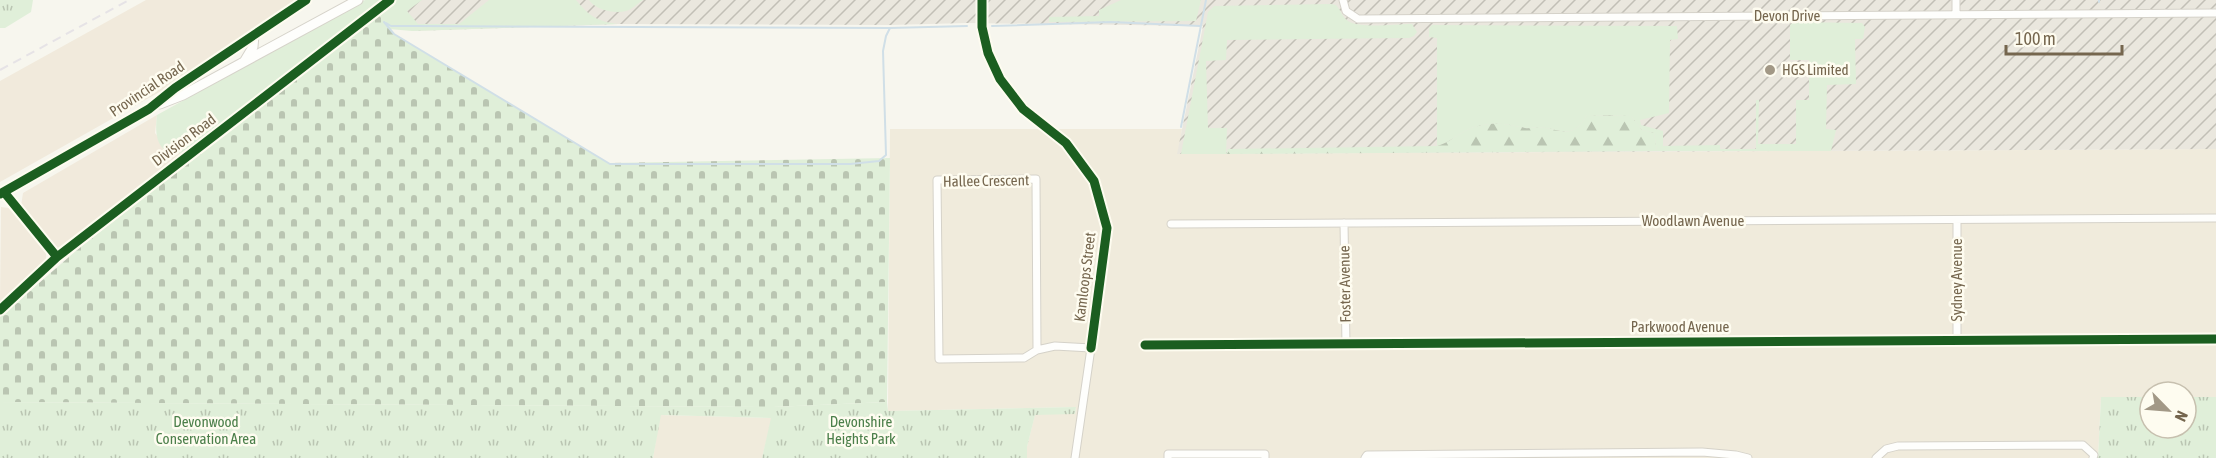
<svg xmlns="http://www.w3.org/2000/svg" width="2216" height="458" font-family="'Asap Condensed',sans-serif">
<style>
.residential{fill:#f0ebdc}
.commercial{fill:#f1eadc}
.industrial{fill:url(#industrial-furrows)}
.green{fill:#e0efd9}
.forest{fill:url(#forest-firs)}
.cemetery{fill:url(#cemetery-stones)}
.park{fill:url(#park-tufts)}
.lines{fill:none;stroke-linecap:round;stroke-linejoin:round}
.stream{stroke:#d0dfe7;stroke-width:2}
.street-casing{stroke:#d5d2c9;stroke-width:9}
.secondary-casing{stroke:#d6d3ca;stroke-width:11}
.street{stroke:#fefefc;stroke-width:7}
.secondary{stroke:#fefefc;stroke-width:9}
.rail{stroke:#e6e3e6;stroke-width:2;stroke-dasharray:9 6;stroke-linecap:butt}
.cycleway-casing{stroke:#fefcf0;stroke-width:13}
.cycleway{stroke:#1b5e20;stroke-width:9}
.poi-dot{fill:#a29886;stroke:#fefcf0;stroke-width:2}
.labels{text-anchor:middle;stroke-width:5;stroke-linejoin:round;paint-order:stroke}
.street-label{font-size:15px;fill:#75664e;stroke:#fefcf0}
.poi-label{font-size:15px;fill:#75664e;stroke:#fefcf0;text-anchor:start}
.park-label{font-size:15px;fill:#4b7f4a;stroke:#fefcf0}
</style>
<defs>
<pattern id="industrial-furrows" width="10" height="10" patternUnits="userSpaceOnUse" patternTransform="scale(1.5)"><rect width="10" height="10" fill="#eae7de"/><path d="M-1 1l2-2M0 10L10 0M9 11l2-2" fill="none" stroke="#c2bfb6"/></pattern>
<pattern id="forest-firs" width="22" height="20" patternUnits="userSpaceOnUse" patternTransform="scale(1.5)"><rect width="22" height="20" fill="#e0efd9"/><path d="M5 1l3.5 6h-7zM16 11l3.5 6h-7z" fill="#bac5b2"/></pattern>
<pattern id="cemetery-stones" width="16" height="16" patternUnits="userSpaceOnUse" patternTransform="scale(1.5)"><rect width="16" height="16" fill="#e0efd9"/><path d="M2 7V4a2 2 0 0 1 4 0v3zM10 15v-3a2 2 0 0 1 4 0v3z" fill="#bac5b2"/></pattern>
<pattern id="park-tufts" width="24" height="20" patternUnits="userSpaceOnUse" patternTransform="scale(1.5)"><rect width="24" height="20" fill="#e0efd9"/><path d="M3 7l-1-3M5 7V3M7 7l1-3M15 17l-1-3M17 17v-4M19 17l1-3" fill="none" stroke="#bac5b2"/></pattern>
</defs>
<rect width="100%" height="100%" fill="#f7f6ee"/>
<path class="residential" d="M890,129h292l-4,25 1038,-5v248h-30v-5h-36v5h-49l-3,61h-1071v-11l8,-33h40l1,-7 -188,4z
M660,415l112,3 -10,40h-109z"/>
<path class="commercial" d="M146,0h154l-137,90 -163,92v-101z
M157,115l-2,18 16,21 14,-2 -120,95 -8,1 -36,-42 2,-13z
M1,207l8,1 5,4 32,41v8l-2,4 -44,40z"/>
<path class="industrial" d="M394,0h1822v149l-1039,5 26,-128 -236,-3 -77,2 -272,-1 -206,7z"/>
<path class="green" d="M365,0h22l-202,152c-27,6 -31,-15 -28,-37z
M394,0h28l-15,11 11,13h41l30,-24h87c14,17 21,21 42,24l-206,7 -23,-2 -12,-16z
M589,0h54c-5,3 -11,10 -17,11 -12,3 -30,-1 -37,-11z
M1121,0h80l-5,21 -147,1v-5l50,-1v-6z
M1331,4l5,1c5,5 6,12 12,16 12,8 49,3 64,3l5,8 -3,4 -5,2 -182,2 -1,20 -20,1 2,67h19l-1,26h-45l27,-142 6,-6z
M1793,22l69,1 3,4 -2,12h-8l1,45 -29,1 -1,44 10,1 -5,21h-174l-3,-18 -12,-3 -11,-14 -44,-1c-15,26 -25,14 -48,12 -5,0 -10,2 -14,1 -15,-3 -26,-6 -42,-3 -21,3 -28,16 -46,21v-108l-8,-1v-9l3,-3 245,1 1,13 -8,1 -1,73 -29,7 1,5 22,6v15l57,-1v4h36v-49h3l-1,44h38v-44h13v-40h-19v-35z"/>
<path class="forest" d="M1587,115l44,1 11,14 12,3 3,18 -431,3 2,-5 209,-3c18,-5 25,-18 46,-21 16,-3 27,0 42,3 4,1 9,-1 14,-1 23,2 33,14 48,-12z"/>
<path class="cemetery" d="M377,13l17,21 215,129 281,-5 -3,244 -114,5 -773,-5v-85l77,-67z"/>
<path class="park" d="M0,0h33l-2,12 -26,16h-5z
M2101,397h49v31h36v-31h30v61h-118z
M0,402l773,5 114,-5 1,9 188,-4 -1,7 -40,1 -8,32v11h-265l9,-40 -110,-3 -8,43h-653z"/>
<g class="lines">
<path class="stream" d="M2099,2v-2
M384,22l10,12 216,130h240l29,-3 7,-6 -3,-104 3,-15 4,-8 77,-2
M386,23l5,3h25l474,2
M992,26l119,-4 89,4
M1181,127l25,-127"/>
<defs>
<path id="street" d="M982,0c0,28 3,55 18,79 18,29 42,41 65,63 23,23 37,54 42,85 1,10 -2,22 -3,32l-29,199
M1343,0l3,11 12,8 858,-6
M1956,0v15
M4,192l53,65
M1957,220v121
M1344,223l2,122
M1171,224l1045,-6
M1145,345l1071,-6
M1037,350l-1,-171 -99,1 2,179 85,-1 13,-8 18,-4 36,2
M1168,458v-4h97v4
M1365,458l2,-3 335,-3 34,3 12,3
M1876,458l10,-9 12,-3 185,-1 11,10 -1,3"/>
<path id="secondary" d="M244,62l9,-15 1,-12
M160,104l23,-9 175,-95
M0,194l149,-85 26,-21 131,-88
M0,310l57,-53 333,-257"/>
</defs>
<use href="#street" class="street-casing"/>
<use href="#secondary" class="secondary-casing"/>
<use href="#street" class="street"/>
<use href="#secondary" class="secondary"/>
<path class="rail" d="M0,70l129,-70"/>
<defs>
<path id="cycleway" d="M982,0v27l6,26 12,26 23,30 43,34 28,38 13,47 -16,120
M4,192l53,65
M0,194l149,-85 26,-21 131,-88
M0,310l57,-53 333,-257
M1145,345l1071,-6"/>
</defs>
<use href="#cycleway" class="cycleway-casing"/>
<use href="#cycleway" class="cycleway"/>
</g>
<circle class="poi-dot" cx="1770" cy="70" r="6"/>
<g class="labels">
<g class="street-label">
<text x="1787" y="21">Devon Drive</text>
<text transform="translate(147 89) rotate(-34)" y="5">Provincial Road</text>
<text transform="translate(184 140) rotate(-37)" y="5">Division Road</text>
<text transform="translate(986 181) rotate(-1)" y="5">Hallee Crescent</text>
<text x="1693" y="226">Woodlawn Avenue</text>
<text transform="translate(1085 277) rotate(-83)" y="5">Kamloops Street</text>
<text transform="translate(1957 280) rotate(-90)" y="5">Sydney Avenue</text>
<text transform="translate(1345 284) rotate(-91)" y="5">Foster Avenue</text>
<text x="1680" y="332">Parkwood Avenue</text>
</g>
<g class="poi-label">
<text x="1782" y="75">HGS Limited</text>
</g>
<g class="park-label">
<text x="206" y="427">Devonwood<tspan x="206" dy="17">Conservation Area</tspan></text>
<text x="861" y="427">Devonshire<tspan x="861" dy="17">Heights Park</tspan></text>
</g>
</g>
<g transform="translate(2168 410) rotate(115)"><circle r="28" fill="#fefcf0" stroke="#c7c0af" stroke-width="1.5"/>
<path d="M0-4.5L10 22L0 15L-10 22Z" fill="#a29886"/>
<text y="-9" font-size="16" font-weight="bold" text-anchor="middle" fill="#75664e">N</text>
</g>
<path d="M2006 45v9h116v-9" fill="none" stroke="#75664e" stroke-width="3"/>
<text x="2015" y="45" font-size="18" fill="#75664e" stroke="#fefcf0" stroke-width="4.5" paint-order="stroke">100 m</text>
</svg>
